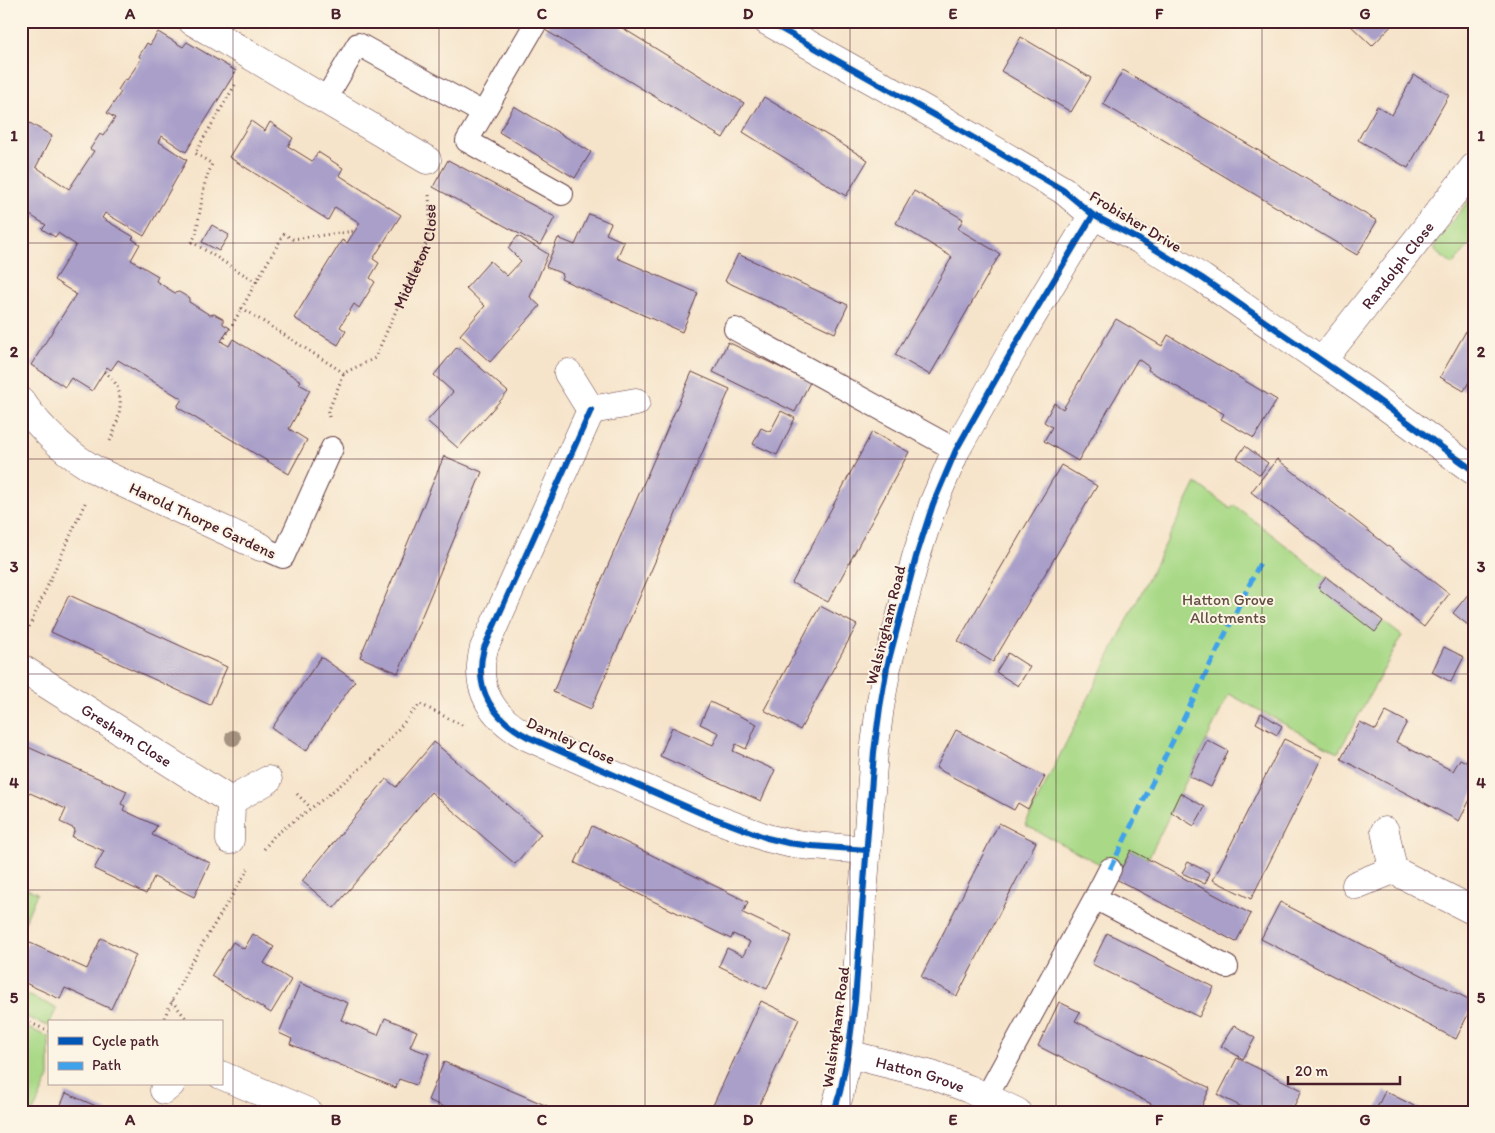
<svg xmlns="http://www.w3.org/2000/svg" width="1495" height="1133" font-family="Itim,sans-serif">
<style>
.green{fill:#a9d987;stroke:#7a7c59}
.building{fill:#a99fc9}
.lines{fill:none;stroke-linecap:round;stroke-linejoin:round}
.service-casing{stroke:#643d43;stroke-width:24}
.minor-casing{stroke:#643d43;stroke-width:29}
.path{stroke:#643d43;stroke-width:3;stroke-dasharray:1 4;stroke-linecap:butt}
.service{stroke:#fff;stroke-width:22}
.minor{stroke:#fff;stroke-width:28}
.quiet{stroke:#40a2eb;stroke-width:5;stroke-dasharray:10 5;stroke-linecap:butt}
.cycleway-casing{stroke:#fcf5e5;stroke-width:9}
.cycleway{stroke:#0057b8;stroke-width:6}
.tree{fill:#a5927f}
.grid{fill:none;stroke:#4a1f2b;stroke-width:1;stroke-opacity:0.55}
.labels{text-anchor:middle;stroke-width:4;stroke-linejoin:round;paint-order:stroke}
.street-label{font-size:16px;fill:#4a1f2b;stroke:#fcf5e5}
.park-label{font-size:16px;fill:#624e42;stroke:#fcf5e5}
.neatline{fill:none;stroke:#4a1f2b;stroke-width:2}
.grid-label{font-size:16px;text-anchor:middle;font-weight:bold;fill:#4a1f2b}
</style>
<rect width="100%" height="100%" fill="#fcf5e5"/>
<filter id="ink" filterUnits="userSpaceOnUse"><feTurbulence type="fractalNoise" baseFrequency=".02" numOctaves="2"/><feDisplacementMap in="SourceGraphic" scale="10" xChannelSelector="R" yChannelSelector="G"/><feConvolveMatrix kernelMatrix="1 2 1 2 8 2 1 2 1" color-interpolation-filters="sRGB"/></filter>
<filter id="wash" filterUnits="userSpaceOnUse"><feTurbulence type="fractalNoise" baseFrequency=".0096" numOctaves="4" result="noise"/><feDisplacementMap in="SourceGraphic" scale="20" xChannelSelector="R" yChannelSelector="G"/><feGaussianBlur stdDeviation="1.12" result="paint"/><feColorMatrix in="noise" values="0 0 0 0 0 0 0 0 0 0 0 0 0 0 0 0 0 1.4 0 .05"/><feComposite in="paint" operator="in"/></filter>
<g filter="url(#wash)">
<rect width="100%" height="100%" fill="#f6e4ca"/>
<path class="green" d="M1474,194v45l-21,26 -16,-12 -2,-4 2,-8z
M1196,483l35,26 3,-4 168,131 -64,117 -109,-59 -81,165 -17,-9 -12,24 -94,-49z
M21,886l16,7 -16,38z
M21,992l36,16 -7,14h-1l-1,4 -27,-11z
M21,1025l28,12v40l-16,35h-12z"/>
<g id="blocks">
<path class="building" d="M551,21h60l133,82 -21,35 -178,-108z
M1346,21h50l-24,25z
M158,32l25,15 4,-5 49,29 -50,81 -24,-16 -3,6 28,18 -43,76 -39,-23 -3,5 32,19 -2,2 8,5 -9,16 27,16 -2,5 19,12 4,-1 10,6v4l21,13 4,-1 9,5v5l7,4 -9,13 1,1 7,4 4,-7 68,42 -2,3 11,6 -21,39 18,11 -18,34 -112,-67 5,-8 -64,-39 -7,10 -4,-3 -15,24 -21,-13 -6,9 -34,-22 45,-71 -22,-14 22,-35 -18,-12 -3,4 -13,-8 4,-4 -24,-15 -1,1v-32l8,-12 -8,-5v-44l31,18 -16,31 33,22 25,-38 -4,-2 10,-15 3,2 12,-18 -8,-5 14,-21 -3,-2 7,-11 2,1 14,-21 -2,-3 8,-13 3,2z
M1021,37l70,41 -20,34 -70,-41z
M1123,70l254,151 -20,34 -254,-151z
M1414,75l35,20 -41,73 -50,-28 19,-34 15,9z
M764,97l104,63 -22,36 -103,-64z
M514,106l77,46 -16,26 -76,-46z
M251,121l14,10 5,-9 13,9 10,7 -5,8 24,15 6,-9 25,16 -4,7 62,40 -28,44 6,4 -9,15 5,4 -16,26 -5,-4 -14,23 6,4 -8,14 -44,-27 48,-78 5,3 13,-20 -25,-16 -7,13 -99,-63z
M448,160l107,57 -15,28 -107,-58z
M914,191l49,28 -5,10 42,25 -70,121 -35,-20 57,-98 -56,-34z
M589,214l22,9 -5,11 18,8 -7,16 81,35 -16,39 -121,-53 2,-5 -17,-7 12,-29 17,7z
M212,225l17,10 -10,16 -17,-9z
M518,236l30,18 -18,43 10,9 -50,56 -30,-27 25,-29 -19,-18 24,-27 17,15 14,-15 -13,-13z
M738,254l110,51 -13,28 -110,-52z
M1474,317v62l-3,-1 -7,13 -24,-14z
M1116,319l46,27 6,-11 109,65 -23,38 -33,-19 3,-5 -76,-44 1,-3 -11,-8 -60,102 -34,-20 8,-14 -8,-5 10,-19 9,6z
M728,342l82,40 -15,30 -82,-40z
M457,347l51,45 -50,56 -31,-27 26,-29 -19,-17z
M692,372l38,17 -139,320 -38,-17z
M781,411l14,7 -18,37 -24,-11 8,-16 9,4z
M872,432l37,20 -81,150 -36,-19z
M1245,446l23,17 -8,12 -23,-17z
M444,456l38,16 -84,201 -38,-16z
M1277,459l172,135 -25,33 -173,-135z
M1061,465l36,21 -104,176 -35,-21z
M1326,577l57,44 -8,11 -57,-44z
M1474,587v43l-21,-17z
M69,595l158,72 -17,38 -159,-73z
M820,606l37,19 -57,105 -36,-20z
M1444,647l20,10 -13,25 -19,-10z
M1008,653l22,14 -12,19 -22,-14z
M321,657l34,24 -49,70 -34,-23z
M710,702l47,22 -11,25 -10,-5 -3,7 42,19 -14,31 -101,-45 12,-29 41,18 6,-12 -19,-9z
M1386,711l21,11 -11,20 57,29 7,-12 14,7v26l-15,29 -118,-62 19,-37 16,8z
M1261,713l21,13 -5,9 -21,-12z
M956,730l89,47 -17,32 -10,-6 -4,7 -78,-42z
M1284,739l38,18 -71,142 -38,-19z
M1207,740l21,11 -17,36 -22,-11z
M434,742l107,92 -26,30 -84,-72 -97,116 -32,-27 84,-102 10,8z
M21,744l106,47 -6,13 4,2 -2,4 34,16 -5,9 58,28 -16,34 -40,-20 -8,17 -52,-25 10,-18 -32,-14 3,-8 -15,-7 6,-13 -45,-20z
M1180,793l25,14 -11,19 -23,-14z
M999,823l37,19 -79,154 -36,-19z
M592,826l156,76 -5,11 49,23 -25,53 -48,-23 8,-18 16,8 7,-14 -17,-8 -2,5 -156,-76z
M1131,850l120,64 -15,28 -120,-63z
M1188,862l22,11 -5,11 -23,-11z
M1280,902l194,100 -18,37 -195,-100z
M1107,933l107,54 -15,30 -107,-53z
M253,934l21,13 -10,16 27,17 -20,33 -60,-37 22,-34 11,7z
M101,938l35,17 -25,54 -46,-21 -5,11 -39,-18v-25l7,-14 59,27z
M300,983l48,20 -7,17 37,15 7,-17 32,13 -7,16 19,7 -13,31 -17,-6 -3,9 -106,-44 2,-5 -13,-6z
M761,1001l38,18 -43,93h-46z
M1059,1002l21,10 -5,9 135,67 -11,24h-32l-129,-66z
M1234,1025l21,13 -12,21 -22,-13z
M1237,1058l65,32 -11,22h-39l-34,-17z
M444,1062l80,34 37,16h-105l-28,-12z
M1385,1091l37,19 -1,2h-46z
M66,1093l39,17 4,2h-51z"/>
</g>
</g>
<g filter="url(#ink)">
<use href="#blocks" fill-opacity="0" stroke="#643d43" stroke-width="1"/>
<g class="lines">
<defs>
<path id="service" d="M537,21l-70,120 95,53
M325,100l33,-56 125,69
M735,329l221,121
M261,547l22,10 49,-109
M1095,898l15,-29
M987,1096l108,-198 132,69"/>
<g id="minor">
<path d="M192,21l235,139"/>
<path d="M767,21l176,99 120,70 30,25 47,25 62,38 162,112 110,81"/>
<path id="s2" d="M1322,361l152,-194"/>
<path d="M568,373l23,37 45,-8"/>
<path d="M21,401c21,30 46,54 78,71l162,75"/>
<path d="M591,410l-107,238c-11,41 8,70 44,89l175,77 64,24 21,5 24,3 55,4"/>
<path id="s3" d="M21,668l210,133"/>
<path d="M230,840l1,-39 37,-21"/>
<path d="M1393,870l81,41"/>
<path d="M1356,885l37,-15 -8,-39"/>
<path id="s4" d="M848,1054l84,21 37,14 48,23"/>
<path d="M221,1075l87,37"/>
<path d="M164,1090l7,-6"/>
<path d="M834,1112l6,-20 8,-38 7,-53 19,-249 6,-45 7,-40 29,-110 17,-53 23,-54 66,-117 71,-118"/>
</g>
</defs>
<use href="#service" class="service-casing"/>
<use href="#minor" class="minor-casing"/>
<g class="path">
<path d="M235,85l-40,68 17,11 -7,18 -9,52 -4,8 64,40 -14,26 102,65"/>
<path d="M256,282l28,-48 9,5 62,-8"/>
<path d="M222,342l20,-34"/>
<path d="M104,372c25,16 16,46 6,69"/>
<path id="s1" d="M329,417l-1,-5 16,-39 31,-15 53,-119 2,-14 -1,-33"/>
<path d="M25,636l60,-133"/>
<path d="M297,794l14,14"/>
<path d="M264,849l10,-13 53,-40 46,-38 47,-54 42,21"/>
<path d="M172,1001l17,21"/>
<path d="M21,1019l28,12"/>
<path d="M162,1022l26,-54 60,-99"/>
</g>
<use href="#service" class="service"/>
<use href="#minor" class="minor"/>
<path class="quiet" d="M1110,869l150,-306"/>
<defs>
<path id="cycleway" d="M767,21l176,99 120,70 30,25 47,25 62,38 162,112 110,81
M591,410l-107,238c-11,41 8,70 44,89l175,77 64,24 21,5 24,3 55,4
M834,1112l6,-20 8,-38 7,-53 19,-249 6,-45 7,-40 29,-110 17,-53 23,-54 66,-117 71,-118"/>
</defs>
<use href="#cycleway" class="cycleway-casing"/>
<use href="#cycleway" class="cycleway"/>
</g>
<circle class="tree" cx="233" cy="738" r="8"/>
</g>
<path class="grid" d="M233,21v1091M439,21v1091M645,21v1091M850,21v1091M1056,21v1091M1262,21v1091M21,243h1453M21,459h1453M21,674h1453M21,890h1453"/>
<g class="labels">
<g class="street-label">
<text transform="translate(1136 221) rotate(31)" y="6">Frobisher Drive</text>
<text dy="6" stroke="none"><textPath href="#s1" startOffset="192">Middleton Close</textPath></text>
<text dy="6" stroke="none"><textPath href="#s2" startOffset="122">Randolph Close</textPath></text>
<text transform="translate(203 520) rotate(25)" y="6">Harold Thorpe Gardens</text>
<text transform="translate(885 625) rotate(-76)" y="6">Walsingham Road</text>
<text dy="6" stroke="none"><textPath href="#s3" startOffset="125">Gresham Close</textPath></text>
<text transform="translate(571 740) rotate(24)" y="6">Darnley Close</text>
<text transform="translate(835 1027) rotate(-82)" y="6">Walsingham Road</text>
<text dy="6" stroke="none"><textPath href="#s4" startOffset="75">Hatton Grove</textPath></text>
</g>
<g class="park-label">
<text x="1228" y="605">Hatton Grove<tspan x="1228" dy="18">Allotments</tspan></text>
</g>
</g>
<rect width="1495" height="1133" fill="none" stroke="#fcf5e5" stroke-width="55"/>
<rect x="48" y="1020" width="175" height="65" fill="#fcf5e5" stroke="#b59f9b"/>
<rect x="58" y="1037" width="25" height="8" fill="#0057b8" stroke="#b59f9b"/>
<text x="92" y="1046" font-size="15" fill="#4a1f2b">Cycle path</text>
<rect x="58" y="1062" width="25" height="8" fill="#40a2eb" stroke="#b59f9b"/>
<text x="92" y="1070" font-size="15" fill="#4a1f2b">Path</text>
<path d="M1288 1076v8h112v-8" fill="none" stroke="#4a1f2b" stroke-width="2.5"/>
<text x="1295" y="1076" font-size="15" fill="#4a1f2b" stroke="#fcf5e5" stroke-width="4" paint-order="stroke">20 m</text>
<rect x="28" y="28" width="1440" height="1078" class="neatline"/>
<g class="grid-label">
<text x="130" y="19">A</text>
<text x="336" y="19">B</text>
<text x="542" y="19">C</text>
<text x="748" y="19">D</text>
<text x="953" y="19">E</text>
<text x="1159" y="19">F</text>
<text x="1365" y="19">G</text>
<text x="14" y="141">1</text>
<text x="1481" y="141">1</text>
<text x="14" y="357">2</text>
<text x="1481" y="357">2</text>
<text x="14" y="572">3</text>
<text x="1481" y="572">3</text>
<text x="14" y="788">4</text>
<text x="1481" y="788">4</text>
<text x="14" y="1003">5</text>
<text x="1481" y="1003">5</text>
<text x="130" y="1125">A</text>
<text x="336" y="1125">B</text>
<text x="542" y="1125">C</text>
<text x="748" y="1125">D</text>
<text x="953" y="1125">E</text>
<text x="1159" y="1125">F</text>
<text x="1365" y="1125">G</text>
</g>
</svg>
